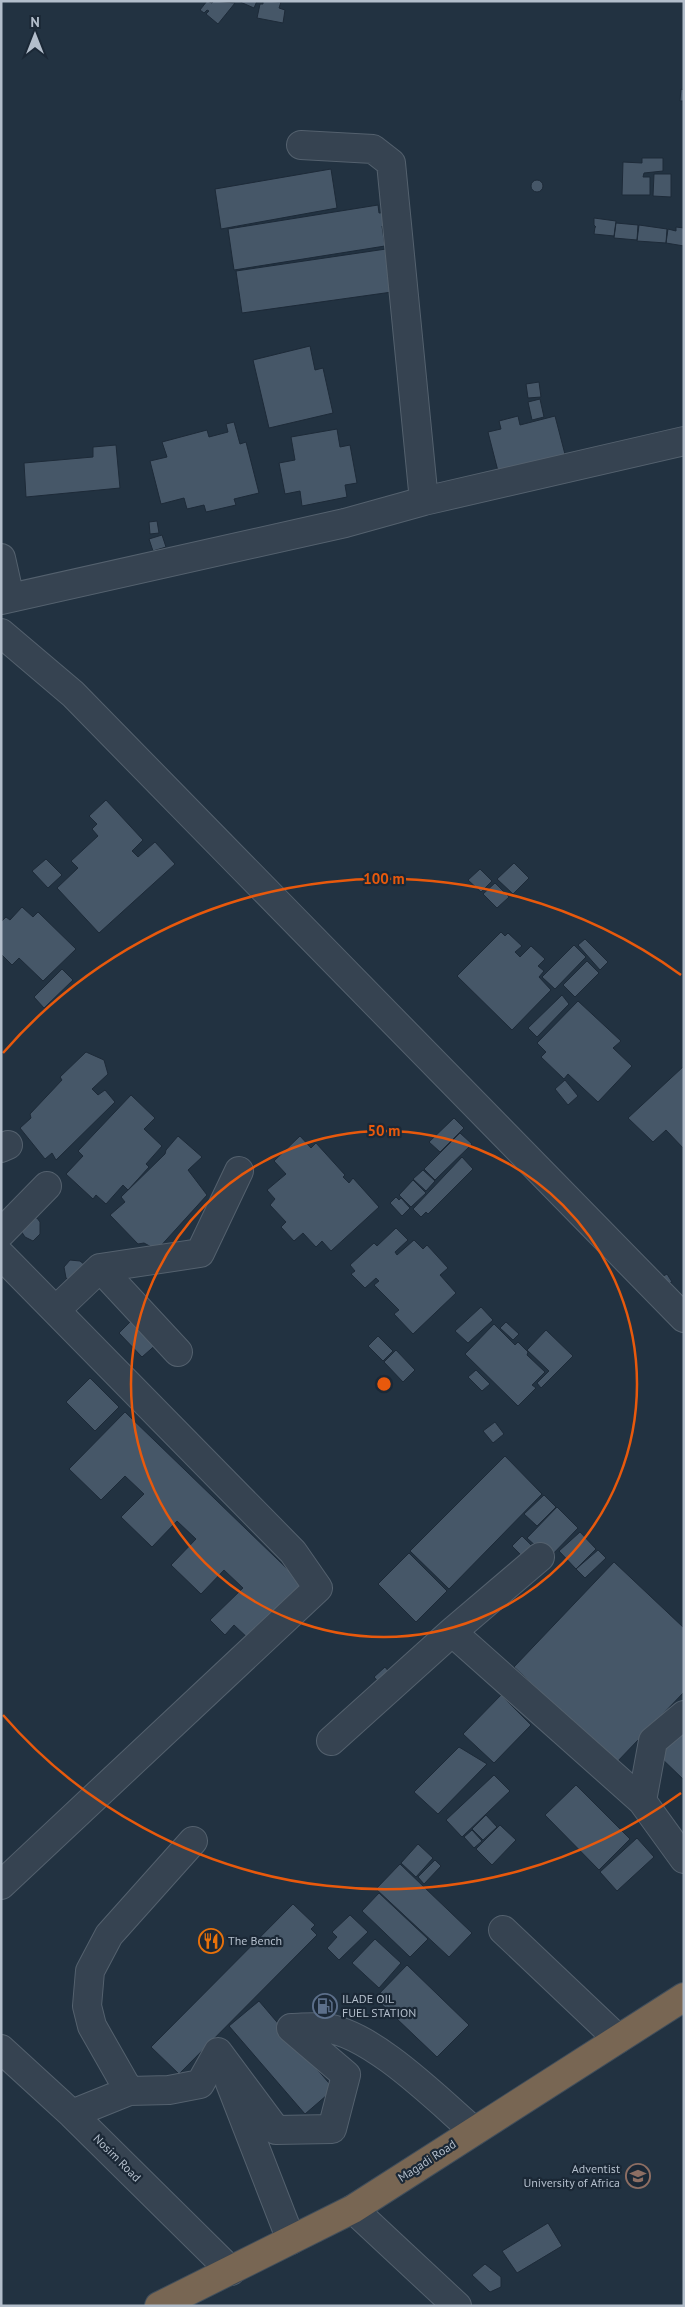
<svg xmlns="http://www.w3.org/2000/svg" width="685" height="2307" font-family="'PT Sans',sans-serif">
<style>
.building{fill:#465768;stroke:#1d2a38}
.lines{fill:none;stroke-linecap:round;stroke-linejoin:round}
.minor-casing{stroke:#54616e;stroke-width:30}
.highway-casing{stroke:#414e5b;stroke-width:30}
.minor{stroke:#364351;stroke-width:28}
.highway{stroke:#786653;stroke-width:28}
.ring{fill:none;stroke:#e8590c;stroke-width:2.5}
.labels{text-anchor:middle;stroke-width:4.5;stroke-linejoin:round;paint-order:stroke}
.poi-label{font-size:12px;fill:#b3becb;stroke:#1b2836;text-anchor:start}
.street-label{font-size:12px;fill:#b3becb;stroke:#1b2836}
.centre{fill:#e8590c;stroke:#1b2836;stroke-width:2.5}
.ring-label{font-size:15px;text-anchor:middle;font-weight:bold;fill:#e8590c;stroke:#1b2836;stroke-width:4.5;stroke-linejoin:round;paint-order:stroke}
</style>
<rect width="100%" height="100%" fill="#223241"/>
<path class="building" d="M207,1l5,2 2,-2 21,2 -17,21 -12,-10 3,-3 -2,-1 -3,3 -4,-3z
M238,1h19l-3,7z
M263,1l18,1 -2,6 6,2 -2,13 -26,-5 3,-14h3z
M681,89l3,1v11h-4z
M642,158h21v13l-19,2 -1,4h7v18h-28l1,-33 19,1z
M331,169l6,39 -116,21 -6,-40z
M654,174h17v23l-18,-1z
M531 186a6 6 0 1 1 12 0a6 6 0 1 1-12 0Z
M378,205l1,8 10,-1 2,13 -9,1 3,20 -151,24 -6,-41z
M594,218l22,3 -2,15 -20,-2 1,-7h1l-2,-2z
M616,223l22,2 -1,15 -23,-2z
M639,225l28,4 -1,14 -29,-2z
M676,227l8,1v18l-18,-3 2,-14 8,2z
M386,249l6,43 -150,21 -6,-42z
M310,346l5,24 8,-2 10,45 -64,15 -16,-68z
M539,382l2,15 -13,1 -2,-14z
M540,399l4,18 -12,3 -4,-18z
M518,416l2,9 35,-9 12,46 -67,17 -12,-47 13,-3 -2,-8z
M234,422l6,22 6,-2 13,51 -25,6 2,6 -30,7 -2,-7 -17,4 -3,-11 -23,6 -11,-43 17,-4 -5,-15 45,-12 2,7 19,-5 -2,-8z
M337,429l3,18 10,-2 7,38 -12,2 2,12 -45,9 -2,-15 -15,3 -6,-31 16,-3 -4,-23z
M116,445l4,43 -94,9 -2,-34 69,-6v-10z
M157,521l2,12 -9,1 -1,-12z
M162,535l4,12 -13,4 -4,-12z
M106,800l37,40 -11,11 6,6 17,-15 20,22 -76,69 -42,-45 21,-20 -7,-7 27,-25 -6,-7 5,-5 -8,-8z
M46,859l16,16 -14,13 -16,-17z
M514,863l15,15 -16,16 -16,-15z
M480,869l12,12 -11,11 -13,-12z
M495,883l14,14 -12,11 -14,-14z
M22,907l11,10 5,-5 38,37 -33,32 -24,-23 -7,7 -11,-11v-32l5,-5 4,3z
M501,932l4,4 3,-3 14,13 -7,6 5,5 11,-11 14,13 -7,7 6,5 -5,6 12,13 -39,40 -55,-54z
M585,939l23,23 -8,8 -22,-25z
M574,945l12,12 -31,32 -13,-12z
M587,961l12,12 -24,24 -12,-12z
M62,969l11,11 -29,28 -10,-11z
M562,995l7,9 -32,33 -9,-9z
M578,1001l43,40 -8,7 19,18 -34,36 -30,-28 -4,5 -23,-22 5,-5 -9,-9z
M86,1052l18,8 4,14 -16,15 6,6 7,-5 10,12 -59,58 -4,-7 -7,6 -25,-31 11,-10 -1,-4 32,-34 -2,-3z
M684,1066v83l-18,-19 -13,12 -25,-24z
M565,1080l13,16 -10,9 -13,-16z
M131,1095l24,23 -11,11 18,17 -16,18 3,3 -21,23 -5,-5 -17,19 -10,-9 -3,4 -27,-25 17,-18 -5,-5z
M454,1118l10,10 -24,24 -11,-10z
M460,1133l12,11 -37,36 -11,-11z
M178,1136l24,21 -14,13 19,25 -50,55 -13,-7 -6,1 -28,-29 15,-13 -4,-5 44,-43 1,-4z
M300,1136l11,12 5,-5 29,32 -2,2 6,6 4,-5 26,29 -48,44 -9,-10 -6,6 -13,-14 -9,8 -13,-14 5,-5 -16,-17 5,-6 -8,-9 19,-16 -12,-13z
M462,1157l11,12 -45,45 -2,-2 -5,5 -8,-8z
M423,1170l12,11 -9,10 -13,-12z
M413,1180l13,13 -15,14 -12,-12z
M396,1197l3,3 2,-2 9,10 -8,8 -12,-13z
M24,1217l13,1 3,4v12l-7,7 -8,-4 -6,-9z
M396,1228l12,12 -13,12 2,3 17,-15 9,9 4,-4 21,23 -8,7 16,18 -43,41 -19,-20 5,-4 -25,-25 5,-4 -3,-3 -11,10 -14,-14 4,-3 -5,-6 24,-22 3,3z
M70,1260l10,1 10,8 -17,14 -7,-5 -2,-11z
M667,1274l5,8 -10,5 -4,-8z
M481,1307l12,13 -25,23 -13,-12z
M135,1317l24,25 -17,15 -23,-24z
M506,1322l13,12 -6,6 -13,-12z
M494,1324l21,21 3,-3 10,10 -1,3 18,17 -13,13 4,3 -18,18 -53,-52z
M546,1330l27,26 -32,32 -4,-5 12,-12 -22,-21z
M378,1336l15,15 -10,10 -15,-15z
M396,1350l19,20 -12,12 -19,-20z
M476,1370l14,14 -8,7 -14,-14z
M90,1378l29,29 -24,24 -29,-29z
M125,1412l180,174 -54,55 -17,-16 -9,10 -15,-15 33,-32 -19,-18 -23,24 -30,-29 25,-26 -19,-18 -25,26 -31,-30 23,-23 -19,-18 -24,24 -32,-31z
M495,1422l9,12 -11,9 -10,-12z
M505,1456l37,38 -93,95 -39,-38z
M544,1495l12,12 -19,19 -13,-12z
M557,1507l21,21 -29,30 -22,-20z
M580,1532l16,17 -20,20 -17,-18z
M522,1536l10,10 -10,10 -10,-10z
M598,1550l8,8 -21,20 -9,-9z
M409,1553l38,38 -31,31 -38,-38z
M614,1562l70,66v64l-68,71 -102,-96z
M385,1667l10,12 -10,10 -11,-12z
M501,1695l30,30 -37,38 -31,-29z
M684,1731v49l-26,-25z
M459,1747l28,17 -49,50 -24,-22z
M494,1775l16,16 -48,46 -16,-17z
M576,1785l54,54 -31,31 -54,-55z
M486,1815l11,12 -14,13 -11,-11z
M500,1825l16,15 -24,25 -16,-16z
M472,1830l10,11 -8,7 -10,-11z
M637,1838l17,19 -37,34 -17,-19z
M418,1844l15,14 -17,19 -15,-14z
M435,1860l6,6 -17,18 -6,-7z
M400,1864l72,69 -23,24 -73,-68z
M379,1893l49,46 -18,18 -48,-46z
M293,1904l22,21 -4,4 6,6 -138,139 -28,-27z
M350,1915l18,17 -29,28 -12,-12 10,-11 -5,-5z
M375,1939l26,24 -22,25 -27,-25z
M407,1965l62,60 -32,32 -62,-59z
M259,2001l75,88 -29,25 -76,-88z
M548,2223l14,23 -45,27 -15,-22z
M485,2264l16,13v10l-11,5 -18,-17z"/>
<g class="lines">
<defs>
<path id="minor" d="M301,145l72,4 18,14 33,338
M1,558l9,40
M1,600l344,-77 79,-22 260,-60
M1,633l72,61 611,624
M1,1148l7,-3
M1,1233l46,-47
M1,1255l292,297 25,36 -317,297
M100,1268l78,84
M57,1309l43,-41 100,-15 39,-82
M540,1557l-88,75 190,169 42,58
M331,1741l121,-109
M642,1801l11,-60 31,-26
M503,1930l115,109
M1,2049l71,65 159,157
M230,2083l61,157
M129,2091l-37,-65 -5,-20 3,-35 19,-36 84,-94
M72,2114l57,-23 40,-1 31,-6 18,-32 58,78 56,-1 14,-54 -55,-47c11,0 23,-2 34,0 47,5 113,72 149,103
M353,2209l104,97"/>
<path id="highway" d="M159,2306l194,-97 331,-212"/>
</defs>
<use href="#minor" class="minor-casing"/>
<use href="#highway" class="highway-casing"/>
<use href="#minor" class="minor"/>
<use href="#highway" class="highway"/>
</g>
<g class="ring">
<circle cx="384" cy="1384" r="253"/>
<path d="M681 1793A505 505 0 0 1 3 1715M3 1053A505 505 0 0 1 681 975"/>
</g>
<defs>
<symbol id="restaurant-ring" viewBox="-11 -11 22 22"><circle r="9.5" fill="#1b2836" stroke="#e8710a" stroke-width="1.5"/><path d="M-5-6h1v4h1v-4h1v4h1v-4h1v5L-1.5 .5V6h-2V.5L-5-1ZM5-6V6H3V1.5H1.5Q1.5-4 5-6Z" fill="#e8710a"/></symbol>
<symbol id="fuel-ring" viewBox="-11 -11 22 22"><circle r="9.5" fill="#1b2836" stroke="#5c6f8a" stroke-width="1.5"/><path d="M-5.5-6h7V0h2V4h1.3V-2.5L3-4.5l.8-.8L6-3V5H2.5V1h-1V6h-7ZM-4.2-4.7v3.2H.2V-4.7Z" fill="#5c6f8a"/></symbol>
<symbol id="university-ring" viewBox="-11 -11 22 22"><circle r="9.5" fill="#1b2836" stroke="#8d6e63" stroke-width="1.5"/><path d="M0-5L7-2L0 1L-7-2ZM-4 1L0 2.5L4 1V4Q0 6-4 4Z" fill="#8d6e63"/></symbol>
</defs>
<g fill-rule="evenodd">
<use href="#restaurant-ring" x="197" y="1927" width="28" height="28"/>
<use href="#fuel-ring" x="311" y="1992" width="28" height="28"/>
<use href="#university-ring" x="624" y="2162" width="28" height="28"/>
</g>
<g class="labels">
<g class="poi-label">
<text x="228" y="1945">The Bench</text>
<text x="342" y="2003">ILADE OIL<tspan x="342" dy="14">FUEL STATION</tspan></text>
<text x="620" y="2173" text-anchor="end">Adventist<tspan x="620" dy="14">University of Africa</tspan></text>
</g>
<g class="street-label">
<text transform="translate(117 2158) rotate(45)" y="4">Nosim Road</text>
<text transform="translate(427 2161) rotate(-33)" y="4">Magadi Road</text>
</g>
</g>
<circle cx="384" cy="1384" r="8" class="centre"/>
<g class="ring-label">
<text x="384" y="884">100 m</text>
<text x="384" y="1136">50 m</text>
</g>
<rect width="685" height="2307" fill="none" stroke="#b3becb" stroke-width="5"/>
<g transform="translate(35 35)" stroke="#1b2836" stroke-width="4" paint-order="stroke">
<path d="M0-4L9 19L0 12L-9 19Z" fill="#b3becb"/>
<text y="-8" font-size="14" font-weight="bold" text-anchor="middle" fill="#b3becb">N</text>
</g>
</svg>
